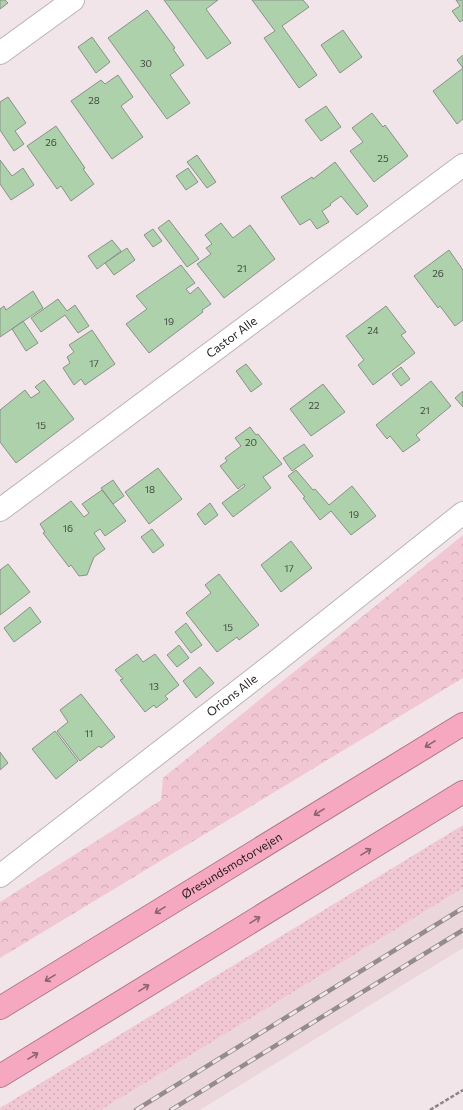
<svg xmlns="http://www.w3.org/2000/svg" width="463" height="1110" font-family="Commissioner,sans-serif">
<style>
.built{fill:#ebd6dc}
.grass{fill:url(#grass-dots)}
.forest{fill:url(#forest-crowns)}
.building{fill:#add1ab;stroke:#8a918a}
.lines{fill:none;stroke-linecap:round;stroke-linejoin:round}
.minor-casing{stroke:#beb2b5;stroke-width:24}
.highway-casing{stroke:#ac7888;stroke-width:24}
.path{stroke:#8c8386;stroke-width:2.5;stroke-dasharray:4 2;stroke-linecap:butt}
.minor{stroke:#fff;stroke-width:22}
.highway{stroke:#f6a8c1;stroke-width:22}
.rail-casing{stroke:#948b8d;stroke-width:4.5}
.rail{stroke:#f2e5e9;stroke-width:3;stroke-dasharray:9;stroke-linecap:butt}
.oneway{stroke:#8c6370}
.labels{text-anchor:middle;stroke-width:3.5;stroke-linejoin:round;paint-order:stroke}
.number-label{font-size:10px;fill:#454b42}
.street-label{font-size:12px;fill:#221e1f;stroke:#f2e5e9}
</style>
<defs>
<pattern id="grass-dots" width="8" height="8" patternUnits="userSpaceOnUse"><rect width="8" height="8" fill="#f1c7d3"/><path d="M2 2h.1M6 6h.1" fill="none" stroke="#ceaab5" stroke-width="1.8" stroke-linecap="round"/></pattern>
<pattern id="forest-crowns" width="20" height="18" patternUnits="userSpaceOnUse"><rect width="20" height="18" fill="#f1c7d3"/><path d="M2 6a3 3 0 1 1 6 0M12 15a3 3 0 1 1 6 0" fill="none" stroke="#ceaab5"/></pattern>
</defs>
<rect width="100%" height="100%" fill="#f2e5e9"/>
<path class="built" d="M463,888v60l-263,162h-99z"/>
<path class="grass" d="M463,825v63l-362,222h-101v-2z"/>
<path class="forest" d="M463,535v143l-463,280v-56l161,-102 2,-22z"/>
<path class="building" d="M0,0h5l3,3 -8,6z
M164,0h54l-12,9 25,34 -24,16z
M252,0h51l6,7 -27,19 35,49 -18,13 -35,-50 11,-7z
M456,0h7v20l-3,2 -8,-11 8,-5z
M147,10l28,38 -2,1 11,16 -14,10 20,28 -23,16 -59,-81z
M343,30l19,27 -22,16 -19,-28z
M92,37l18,25 -14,11 -18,-26z
M463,55v13l-6,-8z
M463,68v51l-6,5 -24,-33z
M118,75l15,22 -12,9 22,31 -31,22 -41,-58 30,-21 4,4z
M8,97l18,26 -11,8 9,13 -10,7 -14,-21v-28z
M326,106l15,21 -20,14 -16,-21z
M372,113l11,14 2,-2 23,31 -34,26 -24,-31 13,-9 -11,-14z
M56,126l29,42 -2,1 11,15 -23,17 -10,-15 -4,3 -30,-43z
M197,155l19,27 -9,6 -20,-26z
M0,160l12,16 11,-8 11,17 -23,15 -11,-16z
M335,162l33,44 -11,9 -16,-19 -11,8 1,1 -9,6 7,11 -12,7 -7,-10 -10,6 -19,-28 31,-20 1,2z
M188,168l10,14 -12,8 -10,-14z
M169,220l30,39 -12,8 -29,-39z
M221,223l12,15 17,-13 25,34 -51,39 -27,-34 14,-10 -5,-6 6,-4 -7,-9z
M153,229l9,12 -9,6 -9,-12z
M112,240l9,11 -24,18 -9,-13z
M127,248l8,12 -21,15 -9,-12z
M449,250l14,20v50l-8,6 -15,-20 -2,2 -24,-32z
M181,265l14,18 -9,6 4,5 8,-7 13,17 -9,6 1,2 -54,41 -23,-29 21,-15 -11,-13z
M33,291l10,17 -43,29v-28l4,-3 2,4z
M58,299l9,12 8,-6 14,21 -11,7 -13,-18 -24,17 -10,-14z
M386,306l20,26 -5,3 14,18 -42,32 -15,-20 6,-5 -18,-24z
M23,321l15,22 -12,8 -14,-22z
M92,330l23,34 -30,21 -4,-6 -7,6 -11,-17 7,-5 -3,-6 7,-5 -5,-7z
M246,364l16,20 -11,8 -15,-21z
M401,367l9,12 -9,7 -9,-12z
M44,380l30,39 -58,44 -16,-21v-32l25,-20 6,8 9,-6 -5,-5z
M431,381l20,25 -35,29 4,5 -17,12 -13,-16 -3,3 -11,-14z
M323,384l22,28 -34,24 -21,-27z
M463,391v16l-8,-9z
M250,427l6,8 2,-1 24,30 -19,13 8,11 -38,29 -11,-14 23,-17 -1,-2 -6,5 -18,-23 7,-5 -2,-3 16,-12 -6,-8z
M304,444l9,12 -21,15 -9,-13z
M158,468l24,31 -33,25 -24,-32z
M296,470l17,20 2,-1 14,16 23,-19 24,30 -25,19 -20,-24 -11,9 -17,-22 2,-1 -17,-21z
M113,480l11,16 -11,8 -12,-16z
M102,490l24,31 -21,15 -5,-7 -6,4 11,16 -11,8 -7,18 -8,1 -8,-11 -2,2 -26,-34 2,-1 -5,-8 31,-23 13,16 5,-4 -7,-9z
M210,503l8,12 -13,10 -8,-11z
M152,529l12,16 -11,8 -12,-16z
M291,541l21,27 -31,24 -20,-27z
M8,564l22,28 -30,23v-45z
M219,574l40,51 -20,15 -2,-3 -20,15 -31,-39 25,-20 -6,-8z
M30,607l11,15 -27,20 -10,-14z
M186,623l16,22 -11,8 -16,-21z
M179,645l10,13 -12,9 -10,-12z
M137,654l6,8 12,-8 24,31 -14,11 3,3 -12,9 -2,-3 -9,7 -25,-32 3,-1 -8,-9z
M200,667l14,16 -18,15 -13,-17z
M81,694l34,43 -14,11 -2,-2 -19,15 -23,-30 11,-9 -8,-12z
M55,731l23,30 -22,18 -24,-30z
M0,752l8,11 -8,7z"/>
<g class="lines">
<defs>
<g id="minor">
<path d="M0,53l73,-53"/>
<path id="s1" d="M0,510l463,-345"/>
<path id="s2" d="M0,876l273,-212 190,-151"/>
</g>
<g id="highway">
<path id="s3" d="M0,1008l463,-284"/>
<path d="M0,1076l463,-284"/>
</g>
</defs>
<use href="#minor" class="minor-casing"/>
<use href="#highway" class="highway-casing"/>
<path class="path" d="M430,1110l33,-20"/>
<use href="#minor" class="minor"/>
<use href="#highway" class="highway"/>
<defs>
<path id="rail" d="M136,1110l327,-202
M171,1110l292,-180"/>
</defs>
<use href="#rail" class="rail-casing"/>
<use href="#rail" class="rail"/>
</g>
<defs><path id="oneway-shaft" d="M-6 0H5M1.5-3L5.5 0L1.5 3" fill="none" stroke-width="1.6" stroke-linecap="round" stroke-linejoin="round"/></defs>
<g class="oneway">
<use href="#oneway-shaft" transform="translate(430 744) rotate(148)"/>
<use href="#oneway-shaft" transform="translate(319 812) rotate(148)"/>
<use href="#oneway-shaft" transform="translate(366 852) rotate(-32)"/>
<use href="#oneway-shaft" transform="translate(160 910) rotate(148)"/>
<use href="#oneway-shaft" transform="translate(255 920) rotate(-32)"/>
<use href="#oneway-shaft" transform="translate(50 978) rotate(148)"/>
<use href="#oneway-shaft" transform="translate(144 988) rotate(-32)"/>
<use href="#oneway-shaft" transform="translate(33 1056) rotate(-32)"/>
</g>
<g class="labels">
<g class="number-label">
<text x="146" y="67">30</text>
<text x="94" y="104">28</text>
<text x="51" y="146">26</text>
<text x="383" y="162">25</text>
<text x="242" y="272">21</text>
<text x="438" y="277">26</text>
<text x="169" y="325">19</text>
<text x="373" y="334">24</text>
<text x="94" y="367">17</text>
<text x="314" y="409">22</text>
<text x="425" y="414">21</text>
<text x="41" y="429">15</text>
<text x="251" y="446">20</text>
<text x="150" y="493">18</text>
<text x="354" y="518">19</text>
<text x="68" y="532">16</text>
<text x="289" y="572">17</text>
<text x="228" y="631">15</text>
<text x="154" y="690">13</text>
<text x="89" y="737">11</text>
</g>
<g class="street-label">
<text dy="4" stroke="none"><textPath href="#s1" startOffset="289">Castor Alle</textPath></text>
<text dy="4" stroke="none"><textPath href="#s2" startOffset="294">Orions Alle</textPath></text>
<text dy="4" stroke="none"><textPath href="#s3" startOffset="272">Øresundsmotorvejen</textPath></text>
</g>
</g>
</svg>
